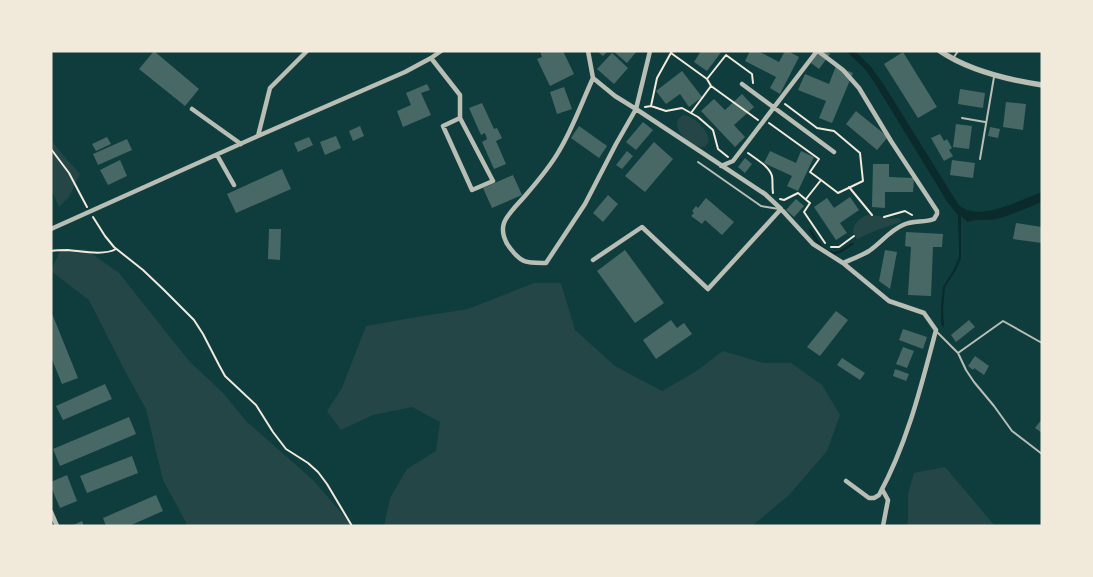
<svg xmlns="http://www.w3.org/2000/svg" width="1093" height="577" font-family="Quicksand,sans-serif">
<style>
.green{fill:#244646}
.water{fill:#0a2a2b}
.building{fill:#486865}
.lines{fill:none;stroke-linecap:round;stroke-linejoin:round}
.path{stroke:#f1e9da;stroke-width:2}
.service{stroke:#b8beb3;stroke-width:2}
.minor{stroke:#b8beb3;stroke-width:4.5}
.tertiary{stroke:#b8beb3;stroke-width:5.5}
</style>
<rect width="100%" height="100%" fill="#0f3d3e"/>
<path class="green" d="M683,115c10,0 26,16 26,26l-4,6c-13,2 -40,-21 -22,-32z
M51,139l6,9 23,26 -11,23 -10,10 -8,-18z
M867,215c11,-1 20,5 31,3l3,2v2l-24,8 -20,9 -4,-6c0,-9 5,-14 14,-18z
M85,249l34,24 70,88 34,32 23,28 68,60 38,44 3,1h-167l-25,-46 -17,-71 -21,-38 -36,-71 -38,-29 9,-20z
M534,283h27l14,47 40,36 47,25 33,-19 28,-21 40,12h28l31,22 18,30 -13,36 -38,44 -37,31h-368l6,-28 17,-29 29,-18 4,-29 -28,-15 -39,8 -32,15 -14,-19 15,-23 24,-62 51,-9 51,-8z
M945,467l50,59h-88l1,-8v-24l6,-21z"/>
<path class="water" d="M846,51h9l16,16 13,18 74,119c18,20 62,-4 84,-12v10c-15,6 -31,13 -46,17 -9,2 -20,-1 -28,3l-7,-6v42l-5,12 -11,17 -2,22 1,19 -3,-4v-19l2,-18 11,-18 5,-12v-8l-1,-34 -10,-12 -72,-118 -11,-16z
M809,229h2c6,9 14,26 27,22 5,-2 10,-6 14,-9l2,2c-5,3 -10,7 -14,9 -15,6 -25,-12 -31,-22z"/>
<path class="building" d="M154,51l45,38 -14,17 -46,-37z
M540,51h23l11,23 -24,12 -13,-27 5,-2z
M597,51h11l-5,5z
M613,51h24l-10,12z
M701,51h21l-15,20 -13,-9z
M750,51h8l21,11 6,-11h3l11,6 -19,37 -10,-6 6,-11 -31,-16z
M819,51h7l4,3 -11,15 -8,-6z
M903,52l34,55 -19,11 -34,-54z
M612,53l16,15 -14,16 -17,-15z
M836,66l17,7 -21,50 -13,-5 7,-17 -28,-11 7,-16 24,10z
M682,71l20,26 -13,10 -9,-13 -14,10 -10,-13z
M427,84l3,6 -9,3 10,22 -28,12 -6,-16 14,-6 -5,-12z
M564,87l8,22 -15,5 -7,-22z
M960,89l25,4 -2,15 -25,-4z
M742,94l12,13 -20,18 11,12 -10,10 -34,-36 13,-12 11,11z
M1006,102l20,2 -3,26 -20,-3z
M482,103l12,26 3,-1 5,10 -6,3 10,23 -12,5 -12,-27 5,-3 -2,-6 -4,2 -12,-27z
M856,111l32,26 -11,13 -31,-26z
M643,122l10,8 -17,20 -10,-8z
M956,124l16,2 -3,23 -16,-2z
M360,126l4,10 -11,5 -4,-10z
M579,126l28,20 -8,12 -28,-20z
M990,127l10,2 -2,9 -10,-2z
M940,134l4,7 3,-2 5,9 -3,2 4,6 -9,5 -13,-23z
M336,136l5,12 -16,7 -5,-13z
M107,137l4,7 -15,7 -4,-7z
M309,137l4,8 -15,7 -4,-9z
M127,139l5,11 -34,15 -5,-11z
M654,142l19,17 -28,33 -20,-16z
M627,151l6,5 -11,13 -6,-4z
M770,151l26,12 5,-12 13,6 -16,34 -11,-5 5,-10 -28,-13z
M745,158l7,6 -7,9 -7,-6z
M120,160l7,16 -19,9 -8,-15z
M952,160l23,3 -2,15 -23,-3z
M873,164h16v13l25,1 -1,14h-28v16l-13,-1z
M282,169l9,20 -55,24 -9,-19z
M513,175l9,20 -30,13 -9,-20z
M608,195l10,9 -15,18 -10,-9z
M850,197l9,13 -19,13 7,10 -11,7 -22,-33 13,-9 7,10z
M706,198l28,24 -12,13 -17,-15 -3,4 -11,-8 3,-3 -2,-2 4,-5 2,2z
M796,199l8,7 -10,11 -8,-7z
M1016,223l26,4v16l-29,-4z
M269,229h12l-1,31 -12,-1z
M906,232l37,2 -1,13h-9l-2,49 -23,-1 3,-48 -6,-1z
M625,250l39,53 -29,20 -38,-52z
M885,250l12,2 -7,37 -11,-8z
M51,311l27,67 -16,6 -11,-27z
M836,311l12,9 -28,36 -13,-9z
M671,320l6,8 7,-5 8,11 -36,25 -13,-19z
M969,320l6,7 -19,15 -5,-7z
M903,329l24,8 -4,12 -24,-9z
M903,347l11,4 -7,17 -11,-4z
M975,356l14,10 -5,9 -10,-7 -1,2 -5,-4z
M842,358l23,15 -5,7 -23,-15z
M895,369l14,5 -3,7 -13,-5z
M105,384l7,15 -49,21 -7,-14z
M129,417l7,17 -76,32 -7,-17z
M1042,419v14l-7,-5z
M132,456l6,17 -51,20 -7,-17z
M67,475l10,26 -17,7 -9,-21v-5z
M156,495l7,16 -34,15h-23l-3,-8z
M82,521l2,5h-13z"/>
<g class="lines">
<path class="path" d="M671,53l36,26 4,7 -20,27
M707,79l19,-24 26,19 1,9
M711,86l47,34
M785,104l32,24 17,3 26,22 3,28 -25,12 -17,-13
M651,106l15,5 16,-3 16,9 15,13 5,19 10,8
M645,107l6,-1 6,-28 15,-27
M769,123l50,36 -9,13 11,8 -15,19
M51,149l18,24 18,34
M748,153c8,6 21,13 24,23 1,5 0,11 1,17
M849,187l23,28
M780,199l4,1 14,-7 12,10 -6,9 21,31
M93,217l12,19 9,11 29,23 21,20 30,30 9,14 16,31 6,11 31,29 17,27 13,17 22,14 10,9 9,12 25,42
M884,217l21,-6 7,4
M831,247h8l15,-11
M51,251c6,-1 11,-1 17,-1 13,1 36,6 48,-1"/>
<path class="service" d="M954,57l4,-6
M962,118l23,4
M980,159l14,-82
M698,162l63,44 18,3
M937,332l21,21 8,17 8,12 20,24 18,25 30,23
M958,353l45,-32 39,22"/>
<path class="minor" d="M588,51l5,27 22,18 21,13 129,85 16,15 32,35 30,19 46,38 35,12 12,17c-15,57 -29,114 -57,165l-5,3h-5l-23,-17
M818,51l25,19 16,18 32,53 46,70v3l-3,5c-10,4 -21,1 -31,6 -14,6 -22,18 -34,26 -8,5 -17,8 -26,12
M431,58l29,37v23l-17,8 29,64 21,-9 -33,-63
M593,78c-11,24 -20,50 -34,73 -9,16 -22,31 -34,45 -7,8 -18,18 -21,27 -3,9 1,19 6,25 12,16 17,15 36,15l39,-59 31,-60 20,-35 14,-58
M742,84l92,68
M192,109l49,35
M258,136l12,-48 37,-37
M217,155l17,30
M721,166l12,-5 84,-110
M51,229l207,-93 147,-64 26,-14 10,-7
M593,260l49,-33 66,62 73,-80
M882,489l6,11 -5,26
M51,512l6,14"/>
<path class="tertiary" d="M940,51c28,19 69,29 102,34"/>
</g>
<rect width="1093" height="577" fill="none" stroke="#f1e9da" stroke-width="105"/>
</svg>
